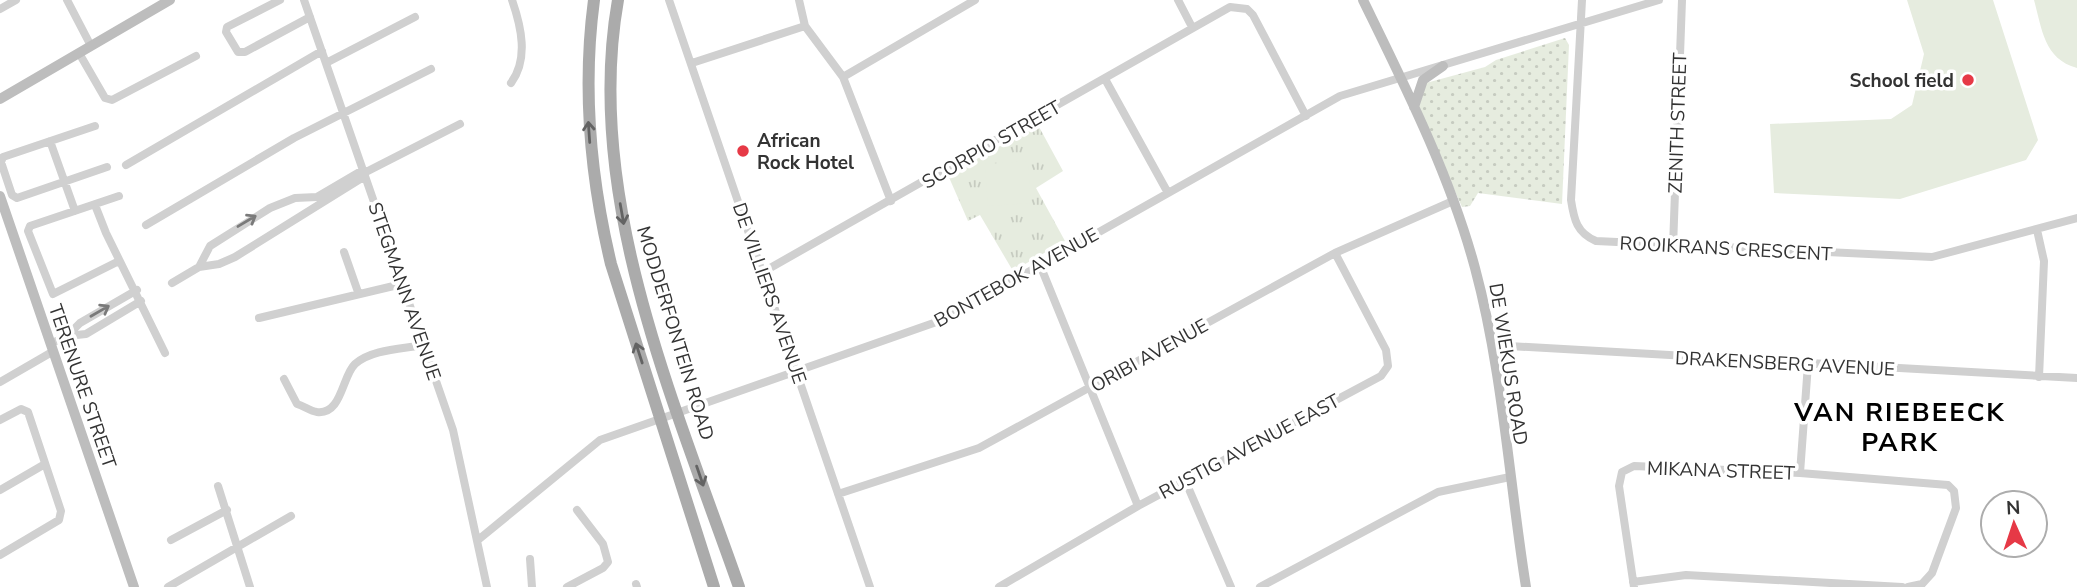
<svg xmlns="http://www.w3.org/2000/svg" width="2077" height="587" font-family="'Nunito Sans',sans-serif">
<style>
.grass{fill:url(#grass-tufts)}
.park{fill:url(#park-dots)}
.pitch{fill:#e6ecdf}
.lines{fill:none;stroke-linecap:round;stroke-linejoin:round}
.street{stroke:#d0d0d0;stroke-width:8}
.secondary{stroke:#bdbdbd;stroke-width:10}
.primary{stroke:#ababab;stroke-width:12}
.oneway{stroke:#636363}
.oneway2{stroke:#7a7a7a}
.poi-dot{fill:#e63946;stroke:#fff;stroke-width:2.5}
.labels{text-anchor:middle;stroke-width:7;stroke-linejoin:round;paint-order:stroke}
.poi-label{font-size:19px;font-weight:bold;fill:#333;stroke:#fff;text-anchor:end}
.street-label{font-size:19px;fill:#333;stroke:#fff}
.district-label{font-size:26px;font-weight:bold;letter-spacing:2px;fill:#000;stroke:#fff}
</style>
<defs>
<pattern id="grass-tufts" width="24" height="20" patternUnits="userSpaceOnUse" patternTransform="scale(1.75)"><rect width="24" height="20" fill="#e6ecdf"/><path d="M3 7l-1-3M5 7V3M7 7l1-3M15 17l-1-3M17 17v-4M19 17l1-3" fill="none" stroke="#c6cbc0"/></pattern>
<pattern id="park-dots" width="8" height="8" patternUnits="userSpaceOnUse" patternTransform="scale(1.75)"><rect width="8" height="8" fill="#e6ecdf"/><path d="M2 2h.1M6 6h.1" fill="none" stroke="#c6cbc0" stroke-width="1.8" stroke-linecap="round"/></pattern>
</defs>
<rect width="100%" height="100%" fill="#fff"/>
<path class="grass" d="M1038,125l25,46 -27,17 29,53 -52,30 -33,-56 -12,6 -20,-46z"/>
<path class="park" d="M1565,38l4,7 -7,159 -84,-11 -8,13 -8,1 -44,-99 8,-25 59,-16 11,-7z"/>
<path class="pitch" d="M1907,0h86l45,140 -12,20 -126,39 -126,-6 -4,-69 121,-5 21,-14 12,-51z
M2034,0h43v68c-33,-9 -35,-39 -43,-68z
M1028,161l3,42 -43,3 -3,-42z"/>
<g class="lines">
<path class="street" d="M67,0l24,46
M280,0l-53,27 -1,5 12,20h7l65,-35
M304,0l149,430 34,157
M669,0l201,587
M799,0l6,26 38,51 48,124
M1178,0l14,27
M1582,0l-11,200c3,20 6,33 25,41l336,16 145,-39
M0,9l16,-9
M79,53l26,45 7,2 84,-44
M326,63l89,-46
M692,63l113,-37
M843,77l132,-77
M1105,79l63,114
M511,83c18,-24 10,-57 1,-83
M95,126l-92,31 -2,5 11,33 5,3 90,-31
M50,141l25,70
M126,165l196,-114
M364,173l96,-49
M119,196l-89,30 -2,5 25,63 66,-33
M95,205l11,28 59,120
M146,225l148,-87 137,-69
M2037,230l7,31 -5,116
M1673,247l9,-247
M344,252l14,40
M1040,265l98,241
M199,267l11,-21 60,-38 25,-10 22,-1 46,-27
M763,272l467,-265 17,2 6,6 53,101
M172,283l27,-16 20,-3 16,-7 130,-81
M259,318l143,-34
M67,336l13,-13 57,-33
M50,344l17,-8 19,-2 55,-33
M1492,345l585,33
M284,379l13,25c7,2 13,7 20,8 25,3 25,-36 38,-48 17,-15 48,-15 68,-19
M0,382l52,-30
M0,420l21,-11 7,3 33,99 -2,9 -59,35
M1800,473l8,-109
M1185,480l46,107
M218,486l32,101
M0,490l45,-26
M838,494l141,-46 356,-195 118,-52
M171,540l56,-30
M478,540l122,-100 345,-121 395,-223 319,-96
M530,559l2,28
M1633,582l53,-7 216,12
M636,584l1,3
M168,587l123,-71
M567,587l36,-19 5,-6 -5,-18 -26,-34
M999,587l139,-81 243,-130 7,-10 -2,-16 -51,-97
M1260,587l178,-95 72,-15
M1634,587l-15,-101 3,-14 12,-6 166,7 148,12 6,6 2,17 -24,65 -10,11 -14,3"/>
<path class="secondary" d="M1363,0c42,86 87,175 112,268 28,104 34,213 51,319
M0,99l170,-99
M1414,107l9,-27 20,-14
M0,196l134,391"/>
<path class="primary" d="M594,0c-12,90 -4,176 17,264l103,323
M618,0c-35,197 57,404 121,587"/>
</g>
<defs><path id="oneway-shaft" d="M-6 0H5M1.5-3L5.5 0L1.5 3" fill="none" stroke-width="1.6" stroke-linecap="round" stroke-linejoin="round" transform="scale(1.75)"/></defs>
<g class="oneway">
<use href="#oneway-shaft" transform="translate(589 132) rotate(-94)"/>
<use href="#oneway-shaft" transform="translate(622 214) rotate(80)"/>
<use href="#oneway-shaft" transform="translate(639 353) rotate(-108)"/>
<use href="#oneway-shaft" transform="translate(700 476) rotate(71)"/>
</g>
<g class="oneway2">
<use href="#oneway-shaft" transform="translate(247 221) rotate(-31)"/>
<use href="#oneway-shaft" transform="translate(100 311) rotate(-30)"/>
</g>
<g class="poi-dot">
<circle cx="1968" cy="80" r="7"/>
<circle cx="743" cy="151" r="7"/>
</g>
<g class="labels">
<g class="poi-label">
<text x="1954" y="87">School field</text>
<text x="757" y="147" text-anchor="start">African<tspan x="757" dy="22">Rock Hotel</tspan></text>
</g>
<g class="street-label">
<text transform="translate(1677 123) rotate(-88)" y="7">ZENITH STREET</text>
<text transform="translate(991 144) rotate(-30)" y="7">SCORPIO STREET</text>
<text transform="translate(1726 248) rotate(3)" y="7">ROOIKRANS CRESCENT</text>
<text transform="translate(1016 277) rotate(-29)" y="7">BONTEBOK AVENUE</text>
<text transform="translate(405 291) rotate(71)" y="7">STEGMANN AVENUE</text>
<text transform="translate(770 293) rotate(71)" y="7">DE VILLIERS AVENUE</text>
<text transform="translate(676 333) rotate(73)" y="7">MODDERFONTEIN ROAD</text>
<text transform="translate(1149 355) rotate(-29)" y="7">ORIBI AVENUE</text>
<text transform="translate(1785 363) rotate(3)" y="7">DRAKENSBERG AVENUE</text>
<text transform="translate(1509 364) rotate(81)" y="7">DE WIEKUS ROAD</text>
<text transform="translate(83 386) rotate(71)" y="7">TERENURE STREET</text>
<text transform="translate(1249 446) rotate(-28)" y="7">RUSTIG AVENUE EAST</text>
<text transform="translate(1721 470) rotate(2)" y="7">MIKANA STREET</text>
</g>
<g class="district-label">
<text x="1900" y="421">VAN RIEBEECK<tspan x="1900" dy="30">PARK</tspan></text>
</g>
</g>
<g transform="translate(2014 524) rotate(357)"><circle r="33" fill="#ffffff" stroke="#adadad" stroke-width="2"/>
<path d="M0-5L12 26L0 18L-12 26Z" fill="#e63946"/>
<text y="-10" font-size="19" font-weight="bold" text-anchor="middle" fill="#333333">N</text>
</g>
</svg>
